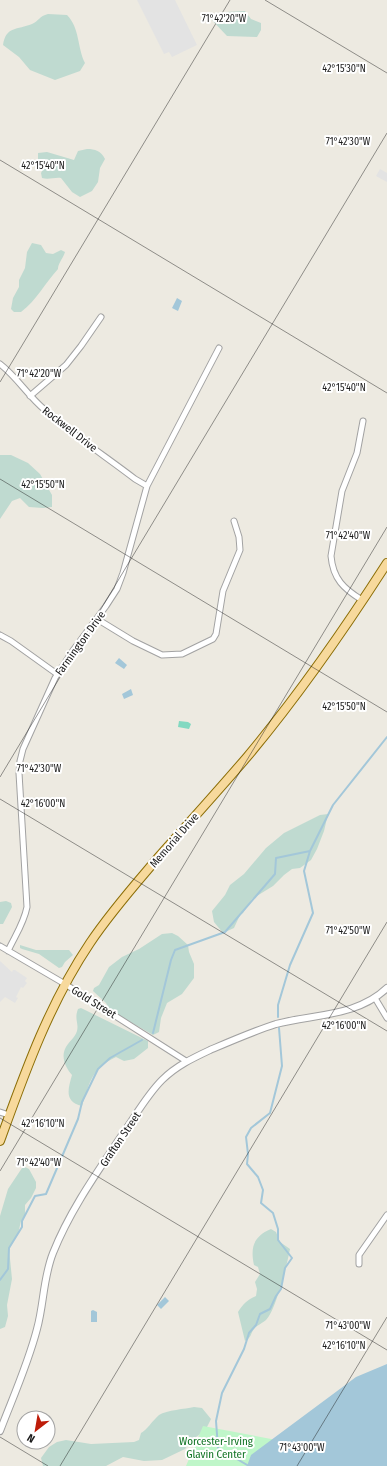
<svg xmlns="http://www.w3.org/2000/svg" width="387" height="1466" font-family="'Fira Sans Condensed',sans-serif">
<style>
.wetland{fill:#bfdad0}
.park{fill:#bff6c9}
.pitch{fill:#82d9c1}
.parking{fill:#e3e3e3}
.water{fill:#a3c7d9}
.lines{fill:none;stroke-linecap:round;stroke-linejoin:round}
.stream{stroke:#a3c7d9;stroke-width:2}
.minor-casing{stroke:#a2a2a2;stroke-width:7}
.tertiary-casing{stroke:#a2a2a2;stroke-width:8}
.primary-casing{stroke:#8c6e07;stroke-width:10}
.minor{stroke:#fff;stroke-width:5}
.tertiary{stroke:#fff;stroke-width:6}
.primary{stroke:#f7d99c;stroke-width:8}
.ticks{fill:none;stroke:#1b1b1b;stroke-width:1;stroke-opacity:0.45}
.labels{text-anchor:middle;stroke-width:4;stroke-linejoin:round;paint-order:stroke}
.street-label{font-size:11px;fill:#1b1b1b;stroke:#fff}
.park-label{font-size:11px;fill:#107323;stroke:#fff}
.ticks-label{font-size:10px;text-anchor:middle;fill:#1b1b1b;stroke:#fff;stroke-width:4;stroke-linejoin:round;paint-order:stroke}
</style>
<rect width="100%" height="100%" fill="#edeae1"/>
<path class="wetland" d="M245,11l6,8 10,4v7l-4,7 -30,-1 -17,-18 16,-6z
M48,14l19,1c13,13 10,32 18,48l-5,8 -25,9 -25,-10 -11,-13 -16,-12c3,-19 14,-15 29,-21 7,-3 7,-8 16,-10z
M87,149c8,0 14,2 18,10l-5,9 -2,14 -6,9 -12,6 -8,-5 -11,-14c-6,-1 -12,2 -19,0l-1,-5 3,-6 -6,-7v-7l9,-1 27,8 4,-9z
M32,243l9,2 5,8 7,1 8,-4 4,2c-2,7 -7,11 -7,17 -13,14 -21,31 -37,43h-7l-3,-3 2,-11 6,-11v-7l6,-12 2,-16z
M0,455h11l17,8 12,11 12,21v12l-9,1 -14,-1 -9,-9 -8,3 -12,18z
M328,814l-4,17 -7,18 -6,11 -11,8 -8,1 -8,6 -11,11 -21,13 -9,14 -3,2 -6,13 -11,5 -9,-11 -2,-11 13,-16 5,-10 14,-11 22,-26 18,-15 36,-18z
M6,901l5,2 1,4 -9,17h-3v-22z
M172,933l6,3 10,9 1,7 5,12v14l-12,16 -15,9 -6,15 -2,14 -6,3 -43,-25 -4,-7 -13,-12 1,-3 5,-3 10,-18 13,-10 17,-8 23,-15z
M20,945l16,5h33l4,5 -8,7 -3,5 -3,1 -20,-14 -17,-5 -2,-1z
M81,1008l67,33v7l-14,11 -10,2 -8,-4c-25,12 -26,25 -34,49 -18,-4 -14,-17 -10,-31 -6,-7 -11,-17 -7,-26 3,-7 10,-11 12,-18 2,-8 -3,-12 1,-22z
M25,1167l4,2 7,13v6l-5,10 -6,7v10l-4,6 -3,13 -9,15 3,30 -5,26 1,11 -3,11 -5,2v-113l8,-27 14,-21z
M271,1229l5,3 4,10 10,7c-3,16 -14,61 -24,71 -3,3 -9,5 -12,9 -4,5 -2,8 -9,12l-7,-29c5,-8 9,-12 18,-16l1,-7 -2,-7 5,-8 -2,-7 -4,-2c-4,-18 0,-29 17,-36z
M194,1407l8,1 9,11 -6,12 -12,8 -8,10 -23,11 -18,1 -21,-4 -17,9h-63l-2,-8 8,-11 8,-5 9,-2 25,4 43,-2 5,-2 2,-7c5,-2 12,-13 18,-18 8,-5 26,-6 35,-8z"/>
<path class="park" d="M203,1426l184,35v5h-201z"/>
<path class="pitch" d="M179,721l9,1 3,2 -2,5 -11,-2z"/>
<path class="parking" d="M137,0h38l22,45 -25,12 -3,-5 -5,2z
M380,169l7,4v9l-11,-6z
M0,961l12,11 1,-2h2l12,8 -2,3 2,2 -4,5 -2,-1 -5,10 2,1 -3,5 -10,-6 -5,5z"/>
<path class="water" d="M177,298l5,3 -4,10 -6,-3z
M119,658l8,7 -3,4 -9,-6z
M131,689l2,6 -9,4 -2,-5z
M165,1297l4,4 -8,8 -4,-4z
M93,1310l4,2v10h-6v-11z
M387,1364v102h-140l4,-11 105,-78z"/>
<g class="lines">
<path class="stream" d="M278,1017v-12l12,-40 23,-52 -9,-42 6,-20
M153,1033l18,-73 4,-10 50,-18 50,-58 1,-16 34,-7 23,-46 54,-68
M0,1280l8,-11 1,-21 13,-21v-6l13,-25 11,-2 32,-75 4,-17 16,-33 12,-11 32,-18
M249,1466l-31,-18 -2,-27 6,-28 22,-44 5,-16 7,-8 4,-11 10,-5 6,-13 5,-7 4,-21 7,-10 -14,-18v-11l-5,-16 -12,-10 2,-13 -5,-13 -11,-13 1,-10 -2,-17 5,-9 19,-15 12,-47 -3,-38"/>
<defs>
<path id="minor" d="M0,364c17,13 28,32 45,46 28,25 60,46 90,69l12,7
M30,396l36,-31 15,-19 20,-29
M362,600c-18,-11 -29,-21 -31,-44l11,-65 15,-38 6,-32
M97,619l36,22 29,14 20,-1 31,-15 3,-5 7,-43 17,-41 -1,-13 -5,-16
M0,635l11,6 46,33
M0,946l65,38 121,77
M8,951c7,-15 16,-28 19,-44l-8,-134 1,-12 3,-12 32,-71 19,-29 32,-43 11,-17 6,-16 24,-87 72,-138
M375,998l12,20
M0,1112l9,3
M359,1264v-9l28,-40"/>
<path id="tertiary" d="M0,1431c13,-34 28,-67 37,-102 7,-25 6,-51 16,-76 17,-43 45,-82 71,-121 12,-17 23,-37 38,-52 14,-14 31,-22 48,-30 21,-9 44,-19 66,-26 37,-10 81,-7 111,-36"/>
<path id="primary" d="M0,1141c25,-69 49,-137 90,-198 20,-30 43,-56 66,-83 30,-34 61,-68 91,-103 51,-61 97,-127 140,-194"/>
</defs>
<use href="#minor" class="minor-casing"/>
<use href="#tertiary" class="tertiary-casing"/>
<use href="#primary" class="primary-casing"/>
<use href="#minor" class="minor"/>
<use href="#tertiary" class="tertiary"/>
<use href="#primary" class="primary"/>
</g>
<path class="ticks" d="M265,0l122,73M0,160l387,233M0,382l230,-382M0,479l387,233M0,777l387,-644M0,799l387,232M0,1118l387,232M0,1171l387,-644M0,1437l48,29M60,1466l327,-544M297,1466l90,-149"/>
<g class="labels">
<g class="street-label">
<text transform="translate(70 429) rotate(38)" y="4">Rockwell Drive</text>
<text transform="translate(80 643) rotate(-54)" y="4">Farmington Drive</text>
<text transform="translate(174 840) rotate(-49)" y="4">Memorial Drive</text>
<text transform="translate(94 1002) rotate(32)" y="4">Gold Street</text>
<text transform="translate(120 1139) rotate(-56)" y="4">Grafton Street</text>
</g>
<g class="park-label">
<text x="216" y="1445">Worcester-Irving<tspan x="216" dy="13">Glavin Center</tspan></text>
</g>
</g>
<g class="ticks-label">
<text x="224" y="22">71°42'20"W</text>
<text x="344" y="72">42°15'30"N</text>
<text x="348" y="145">71°42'30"W</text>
<text x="43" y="169">42°15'40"N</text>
<text x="39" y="377">71°42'20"W</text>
<text x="344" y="391">42°15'40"N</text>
<text x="43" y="488">42°15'50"N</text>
<text x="348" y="539">71°42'40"W</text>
<text x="344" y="710">42°15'50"N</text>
<text x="39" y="772">71°42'30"W</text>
<text x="43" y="807">42°16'00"N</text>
<text x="348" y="934">71°42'50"W</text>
<text x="344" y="1029">42°16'00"N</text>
<text x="43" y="1127">42°16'10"N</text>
<text x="39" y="1166">71°42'40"W</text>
<text x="348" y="1329">71°43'00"W</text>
<text x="344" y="1349">42°16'10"N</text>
<text x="302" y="1451">71°43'00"W</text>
</g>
<g transform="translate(36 1430) rotate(211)"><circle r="19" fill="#ffffff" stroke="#a4a4a4"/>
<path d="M0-3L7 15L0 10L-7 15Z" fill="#be1c09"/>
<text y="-6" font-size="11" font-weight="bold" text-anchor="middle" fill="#1b1b1b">N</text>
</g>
</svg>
